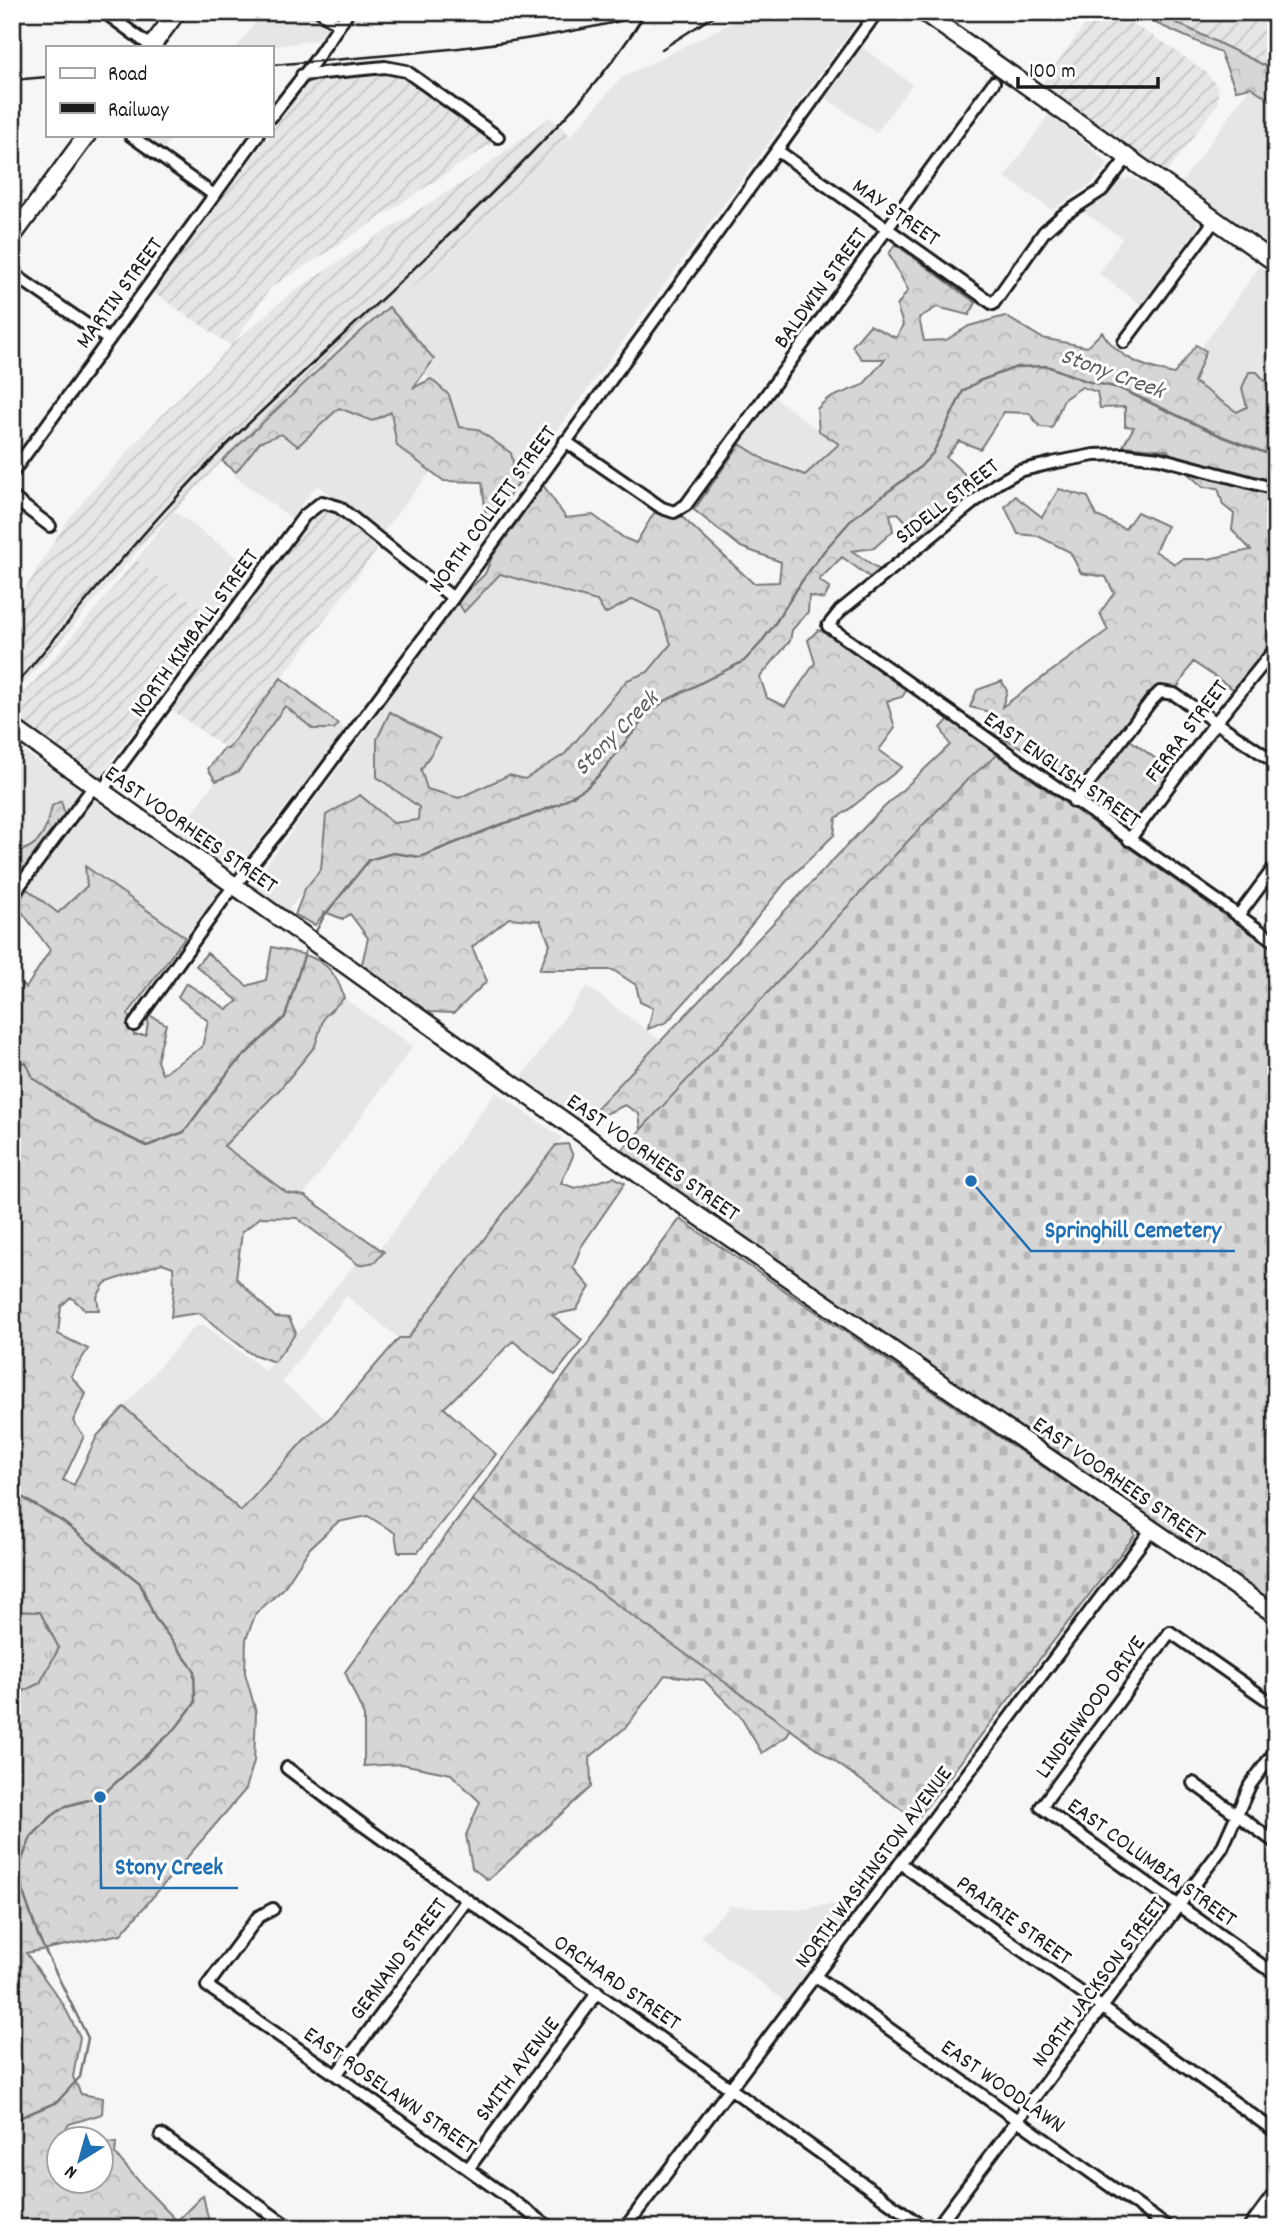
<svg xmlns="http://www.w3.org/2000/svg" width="1288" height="2240" font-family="Dekko,sans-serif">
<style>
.built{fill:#e6e6e6}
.industrial{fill:url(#industrial-furrows)}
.grass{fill:url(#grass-tufts);stroke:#797979;stroke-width:2}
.forest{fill:url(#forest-crowns);stroke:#797979;stroke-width:2}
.cemetery{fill:url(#cemetery-stones);stroke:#797979;stroke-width:2}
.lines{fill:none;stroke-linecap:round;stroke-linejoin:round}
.stream{stroke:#727272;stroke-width:2.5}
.street-casing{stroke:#1c1c1c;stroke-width:16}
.secondary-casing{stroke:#1c1c1c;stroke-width:21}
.primary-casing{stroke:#1c1c1c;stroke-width:23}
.street{stroke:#fff;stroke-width:10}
.secondary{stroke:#fff;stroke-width:16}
.primary{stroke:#fff;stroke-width:18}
.rail{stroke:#1c1c1c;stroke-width:2.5}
.labels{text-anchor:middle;stroke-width:6;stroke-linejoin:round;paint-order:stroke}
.street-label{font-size:23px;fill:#1c1c1c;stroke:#fff}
.water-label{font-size:24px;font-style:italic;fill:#5d5d5d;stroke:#fff}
.leader{fill:none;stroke:#1f6fb2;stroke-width:2.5}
.callout-dot{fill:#1f6fb2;stroke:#fff;stroke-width:2.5}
.callout-label{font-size:24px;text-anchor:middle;font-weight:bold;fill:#1f6fb2;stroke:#fff;stroke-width:6;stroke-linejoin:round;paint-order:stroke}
</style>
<defs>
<pattern id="industrial-furrows" width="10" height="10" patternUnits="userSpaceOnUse" patternTransform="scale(1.75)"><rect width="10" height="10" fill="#e6e6e6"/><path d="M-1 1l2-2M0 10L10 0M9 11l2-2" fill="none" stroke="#c5c5c5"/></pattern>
<pattern id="grass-tufts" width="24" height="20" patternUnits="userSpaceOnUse" patternTransform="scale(1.75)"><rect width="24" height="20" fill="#d6d6d6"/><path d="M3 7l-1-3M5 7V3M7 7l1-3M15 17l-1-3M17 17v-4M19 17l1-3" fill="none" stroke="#b7b7b7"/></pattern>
<pattern id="forest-crowns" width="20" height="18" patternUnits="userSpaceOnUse" patternTransform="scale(1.75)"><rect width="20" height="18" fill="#d6d6d6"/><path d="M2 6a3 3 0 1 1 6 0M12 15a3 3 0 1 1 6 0" fill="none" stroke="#b7b7b7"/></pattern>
<pattern id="cemetery-stones" width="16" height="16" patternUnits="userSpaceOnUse" patternTransform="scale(1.75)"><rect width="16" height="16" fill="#d6d6d6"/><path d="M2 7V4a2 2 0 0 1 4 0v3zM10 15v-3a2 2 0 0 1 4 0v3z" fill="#b7b7b7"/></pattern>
</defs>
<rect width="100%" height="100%" fill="#f6f6f6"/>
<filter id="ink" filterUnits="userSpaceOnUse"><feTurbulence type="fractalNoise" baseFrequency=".0143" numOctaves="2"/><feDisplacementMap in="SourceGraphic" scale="14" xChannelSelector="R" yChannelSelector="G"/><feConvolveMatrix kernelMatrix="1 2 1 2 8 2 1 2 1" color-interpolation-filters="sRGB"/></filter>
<g filter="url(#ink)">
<path class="built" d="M263,12h45l20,14 -12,14 -48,7h-31z
M753,12h112l-336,457 -15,-3 -55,-39 -10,-32 -25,-22 9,-15 -44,-51 43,-37 139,-134 50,-58z
M862,47l50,37 -36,49 -50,-35z
M1251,86l25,18v132l-6,9 -89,-62z
M1049,114l43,34 16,16 -17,20 -39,26 -47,-33z
M143,135h31l-11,14z
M1128,178l9,2 12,6 50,36 -2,7 -56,76 -42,-31 23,-36 -39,-26 30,-23 7,-8z
M1260,266l16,11v116l-18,-21 -16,16 5,19 -9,5 -44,-30 12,-31 -5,-3z
M775,398l44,33 20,12 -34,32 -38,-14 -27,-17z
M339,408l32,13 21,-10 5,35 34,25 -49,62 -65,-48 -26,33 -57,-42 26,-34 21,-8 17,12z
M174,511l80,59 -37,50 -81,-60z
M500,574l97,27 35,-2 28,13 11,32 -23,28 -21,8 -62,74 -40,25 -16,-4 -50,23 -32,-9 -6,-19 -31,-57 29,95 -1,13 -25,2 -67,-8 -5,54 -34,43 -36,-26 120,-162 86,-123 7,11z
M285,705l28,24h21l4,-5 8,6 -105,134 -10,3 -3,2 -51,-36 43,-58 18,-3z
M12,743l32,22 15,5 22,20 -16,23 -4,-12 -9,5 -6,24 -18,20 -16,3z
M93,799l126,87 1,5 -35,46 -99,-71 1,20 -29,27 -31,-24z
M587,986l74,55 -76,83 -64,-46z
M344,998l69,48 -110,150 -16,-3 -63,-47 56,-57 35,-43 9,-29z
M496,1092l66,46 -154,200h-9l-53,-42 -64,86 46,38 -24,20 -63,71 -117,-104 70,-80 10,-2 62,46 90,-108 3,2 11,-3z
M839,1903l15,11 -68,88 -86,-66 30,-30 67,4z"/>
<path class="industrial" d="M1094,12h5l31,11 33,19 44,31 11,15v15l-52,71 -125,-89z
M1163,12h113v59l-113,-55z
M389,72l14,5 91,65 -165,109 -58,36 -37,56 53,-47 78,-52 109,-69 76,-58 21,19 -139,134 -89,77 -121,114 -70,73 -140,163v-86l28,-47 27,-43 25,-30 68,-74 71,-71 -78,-54 116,-157h2v-4l36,-49z
M324,511l13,3 42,33 -151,203 -57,-41 139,-190z
M136,560l81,60 -119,158 -86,-60v-10z"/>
<path class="grass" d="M12,1611l28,1 19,36 -19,35 -28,14z"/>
<path class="forest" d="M1131,12h32v4l113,55v33l-25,-17 -15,3 -16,-38z
M895,244l81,59 -7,12 -32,-8 -18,11 5,23 22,-1 23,-14 36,-10 37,22 45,9 15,-15c17,27 42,35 72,42l22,-29 10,6 -12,31 43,30 10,-5 -5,-19 7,-16h8l19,21v287l-15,-10 -25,21 -43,-29 -17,28h-23l-31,44 53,39 -37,49 -14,2 -30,-19 -65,-54 -37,-18 -2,-21 -20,-5 7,-17 25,-9 5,10 -5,16 106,-77 -8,-17 14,-20 -8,-16 -25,-4 -11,-21 -32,-16 -20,-2 -13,-27 10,-11 27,21 17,-28 29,8 9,19 28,13 12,-17 30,14 -12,25 20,13 8,-5h25l43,-9 -19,-20 2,-16 -11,-9 -5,-17 -15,-1 -18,-16 -18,-21 -44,-4 11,-19 -9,-1v-19l-25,1 -3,-16 -15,-5 -18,12 -12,29 -12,-1 -11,-14 -25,-1 -24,37 -21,-8 -13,16 36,33 -59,49 -25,-26 -8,1 3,17 -19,17 -22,3 28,19 -9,8 -29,-21 -23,23 11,8 -6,11 -15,-3 -1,16 -16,18 -2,11 -30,36 7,21 18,8 30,-43 -7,-23 10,-10 18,7 72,51 -6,9 -15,4 8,27 -16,22 23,17 -55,44 -11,7 -2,17 -49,48 -58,72 -60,67 -19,7 5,-21 -13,-6 -4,-17 -23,-15h-74l11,-26 -10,-23 -31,-3 -37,29 15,34 -33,32 -25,-1 -19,-10 -49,-34 7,-30 -18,-24 -7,5 -18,-7 -10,13 -20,-10 10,-26 16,-20 5,-54 34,-20 33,28 25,-3 1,-13 -42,-30v-38l13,-27 50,27 -19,31 6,19 32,9 50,-23 16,4 40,-25 62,-74 21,-8 23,-28 -11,-32 -27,-13 -28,15 -8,-13 -97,-27 -36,38 -7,-11 28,-27 7,-17 51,-72 23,33 27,-3 31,23 12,5 18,-30 28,4 71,66 26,-1 2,-20 -40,-15 -47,-37 46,-66 27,17 38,14 34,-31 -20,-13 -2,-22 10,-10 36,-14 22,-26h-23l-10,-13 18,-21 26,13 7,-13 -6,-19 11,-16 -19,-36z
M389,307l45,52 -21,29 18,-9 18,16 10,32 18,2 34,24 3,13 15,3 -42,57 -5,-44 -38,-1 -47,-35 -6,-34 -19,9 -33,-13 -41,38 -17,-12 -21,8 -24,30 -14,-11 121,-114z
M281,678l57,46 -4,5h-21l-28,-23 -47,66 -22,9 -8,-12 16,-21 4,1z
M949,719l83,61 -391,349 -2,-15 -14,-9 -22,10 -8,-5 281,-295 74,-70 -9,-17z
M61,801l4,14 -53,69v-31c29,-5 34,-21 40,-47z
M85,866l100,71 -57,77 6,21h12l3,-20 17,9 -9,37 5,13 40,-27 6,-26 -30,-24 8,-14 41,26 11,-8 -42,-35 11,-13 40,33 19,-6 6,-33c37,9 60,9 72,51l-20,19 -9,29 -35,43 -56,57 63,47 18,3 79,56 -9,10 -16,3 -62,-47 -36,-1 -19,15 -6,46 39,39 14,1 7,15 -22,29 -24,-9 -51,-40 -28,4 3,-29 -1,-21 -11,-4 -57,20 -8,14 2,13h-14l-14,-13 -10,9 -3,28 30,15 -17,27 15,18 -13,27 11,15 -21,44 11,5 23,-49 27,-29 117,104 63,-71 27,-23 68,-79h9l148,-193 12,-1 5,12 -12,27 14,5 39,-11 11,6 -44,64 -8,21 17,19 -14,23 -24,5 30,25 -27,35 -42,-34 -69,67 52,46 -78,98h-20l-3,-19 -27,-17 -30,6 -28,26 -27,41 -27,24 -10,26 -1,34 11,39 -2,49 -8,28 -125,145 -95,19 37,51 17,33 -7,40 8,17 22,4 -1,16 -33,10 -14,25 4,3 1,28h42l1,-38 13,1 -1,11 28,32 34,35 26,-26 5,23 12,10h-208v-531l28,-14 19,-35 -19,-36 -28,-1v-634l14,11 24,-38 -33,-45 10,-16 31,24 29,-27z
M680,1219l125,477 -18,40 -25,17 -22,-37 -36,-36 -39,-5 -39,52 -36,30 1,30 -103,93 -16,-12 -6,-33 14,-33 -29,-28 -49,-10 -38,2v-50l-19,-44z"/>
<path class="cemetery" d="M997,755l279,196v654l-207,-141 -11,-12 -38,-22 -329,-228 -13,-12 -56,-40 299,-323 47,-48z
M680,1219l453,309 2,7 -219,285 -444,-320z"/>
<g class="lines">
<path class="stream" d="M314,935l10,-19 45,-56 24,-7 27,4 82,-33 24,-7 33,-13 28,-17 13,-13 46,-58 17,-14 81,-41 16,-17 14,-19 28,-44 22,-30 29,-33 65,-49 15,-16 30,-62 16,-10 38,-14 30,-1 39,15 33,7 102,48 55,21
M12,1069l5,-7 9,1 7,15 61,43 53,25 37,-14 48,-65 53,-50 22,-71
M12,1491l51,31 77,61 15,35 39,52 1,33 -20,26 -75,68 -34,9 -14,10 -21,21 -12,30 4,25 16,46 49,100 -8,39 -23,25 -45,19"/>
<defs>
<path id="street" d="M104,12l48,35
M321,12l18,13
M302,75l83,-8 21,4 92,66
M271,117l43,-55 34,-50
M130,135l84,60
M778,151l215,153 51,-72 18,-16 40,-26 25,-32
M12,273l97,67
M1124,342l91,-122
M565,441l97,67 12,4 12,-7 308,-423
M12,473l246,-338
M1276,489l-117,-31 -35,-4 -30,1 -42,8 -33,8 -23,13 -156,127 -12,15 448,316
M12,497l38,29
M101,792l203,-276 18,-14 17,5 114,91
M1074,802l77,-101 9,-9 14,2 102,69
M1129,840l87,-118 60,-74
M12,896l82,-110
M1238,916l38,-51
M134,1025l89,-125 64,-79 166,-223 424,-586
M1276,1706l-106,-74 -129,175 222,159 13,7
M287,1768l77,58 561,402
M1193,1783l83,60
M900,1863l376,269
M273,1909l-15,8 -51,69 129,89 215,153
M815,1976l354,252
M336,2075l131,-175
M161,2135l129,93
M468,2169l130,-177
M625,2228l527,-699
M936,2228l286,-380 28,-63 26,-35"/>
<path id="secondary" d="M923,12l353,251
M151,47l26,-35
M12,237l75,-102
M12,727l656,468 608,420"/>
<path id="primary" d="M1253,2228l23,-31"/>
</defs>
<use href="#street" class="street-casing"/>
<use href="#secondary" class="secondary-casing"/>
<use href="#primary" class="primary-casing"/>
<use href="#street" class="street"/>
<use href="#secondary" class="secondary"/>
<use href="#primary" class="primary"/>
<path class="rail" d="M662,49l58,-37
M271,65c127,-10 254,-19 378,-51
M12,80l35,-3
M12,689c76,-90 149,-181 233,-262 87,-83 177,-163 262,-249 51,-52 101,-103 139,-166"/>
</g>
</g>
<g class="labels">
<g class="street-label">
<text transform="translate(897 211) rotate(35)" y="8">MAY STREET</text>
<text transform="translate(819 287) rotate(-54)" y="8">BALDWIN STREET</text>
<text transform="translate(118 292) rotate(-54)" y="8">MARTIN STREET</text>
<text transform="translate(946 500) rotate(-38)" y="8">SIDELL STREET</text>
<text transform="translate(491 508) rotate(-54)" y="8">NORTH COLLETT STREET</text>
<text transform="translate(193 632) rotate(-54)" y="8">NORTH KIMBALL STREET</text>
<text transform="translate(1185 730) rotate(-53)" y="8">FERRA STREET</text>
<text transform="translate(1063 768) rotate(35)" y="8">EAST ENGLISH STREET</text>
<text transform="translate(192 828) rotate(35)" y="8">EAST VOORHEES STREET</text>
<text transform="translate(654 1156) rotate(35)" y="8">EAST VOORHEES STREET</text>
<text transform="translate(1120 1479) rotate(35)" y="8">EAST VOORHEES STREET</text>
<text transform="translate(1089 1706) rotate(-54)" y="8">LINDENWOOD DRIVE</text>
<text transform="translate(1153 1861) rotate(36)" y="8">EAST COLUMBIA STREET</text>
<text transform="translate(872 1866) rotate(-53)" y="8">NORTH WASHINGTON AVENUE</text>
<text transform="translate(1015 1919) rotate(36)" y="8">PRAIRIE STREET</text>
<text transform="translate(397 1958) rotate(-53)" y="8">GERNAND STREET</text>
<text transform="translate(618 1981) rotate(35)" y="8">ORCHARD STREET</text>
<text transform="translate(1097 1981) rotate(-53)" y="8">NORTH JACKSON STREET</text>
<text transform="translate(516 2068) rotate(-53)" y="8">SMITH AVENUE</text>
<text transform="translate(1004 2085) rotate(35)" y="8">EAST WOODLAWN</text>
<text transform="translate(391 2089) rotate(35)" y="8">EAST ROSELAWN STREET</text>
</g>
<g class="water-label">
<text transform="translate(1113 372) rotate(20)" y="8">Stony Creek</text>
<text transform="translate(615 732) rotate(-45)" y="8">Stony Creek</text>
</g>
</g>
<path class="leader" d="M971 1181L1031 1251H1235M100 1797L101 1888H238"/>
<g class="callout-dot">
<circle cx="971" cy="1181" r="7"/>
<circle cx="100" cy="1797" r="7"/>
</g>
<g class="callout-label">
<text x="1133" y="1237">Springhill Cemetery</text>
<text x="169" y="1874">Stony Creek</text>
</g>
<rect width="1288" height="2240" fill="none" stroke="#fff" stroke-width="42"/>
<rect x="21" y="21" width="1246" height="2198" fill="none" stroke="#1c1c1c" stroke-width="2.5" filter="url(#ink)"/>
<rect x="46" y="46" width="228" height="91" fill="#ffffff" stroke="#a4a4a4" stroke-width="2"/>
<rect x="60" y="68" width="35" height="10" fill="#ffffff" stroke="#a4a4a4" stroke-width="2"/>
<text x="108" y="80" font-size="21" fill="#1c1c1c">Road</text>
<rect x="60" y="103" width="35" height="10" fill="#1c1c1c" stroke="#a4a4a4" stroke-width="2"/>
<text x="108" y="116" font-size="21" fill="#1c1c1c">Railway</text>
<g transform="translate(80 2160) rotate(217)"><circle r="33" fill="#ffffff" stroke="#a4a4a4" stroke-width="2"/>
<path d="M0-5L12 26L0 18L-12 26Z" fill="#1f6fb2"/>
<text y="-10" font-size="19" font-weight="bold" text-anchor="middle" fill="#1c1c1c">N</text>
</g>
<path d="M1018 77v10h140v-10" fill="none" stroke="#1c1c1c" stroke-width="3.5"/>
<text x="1029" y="77" font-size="21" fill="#1c1c1c" stroke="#ffffff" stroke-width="5" paint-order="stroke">100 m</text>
</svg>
